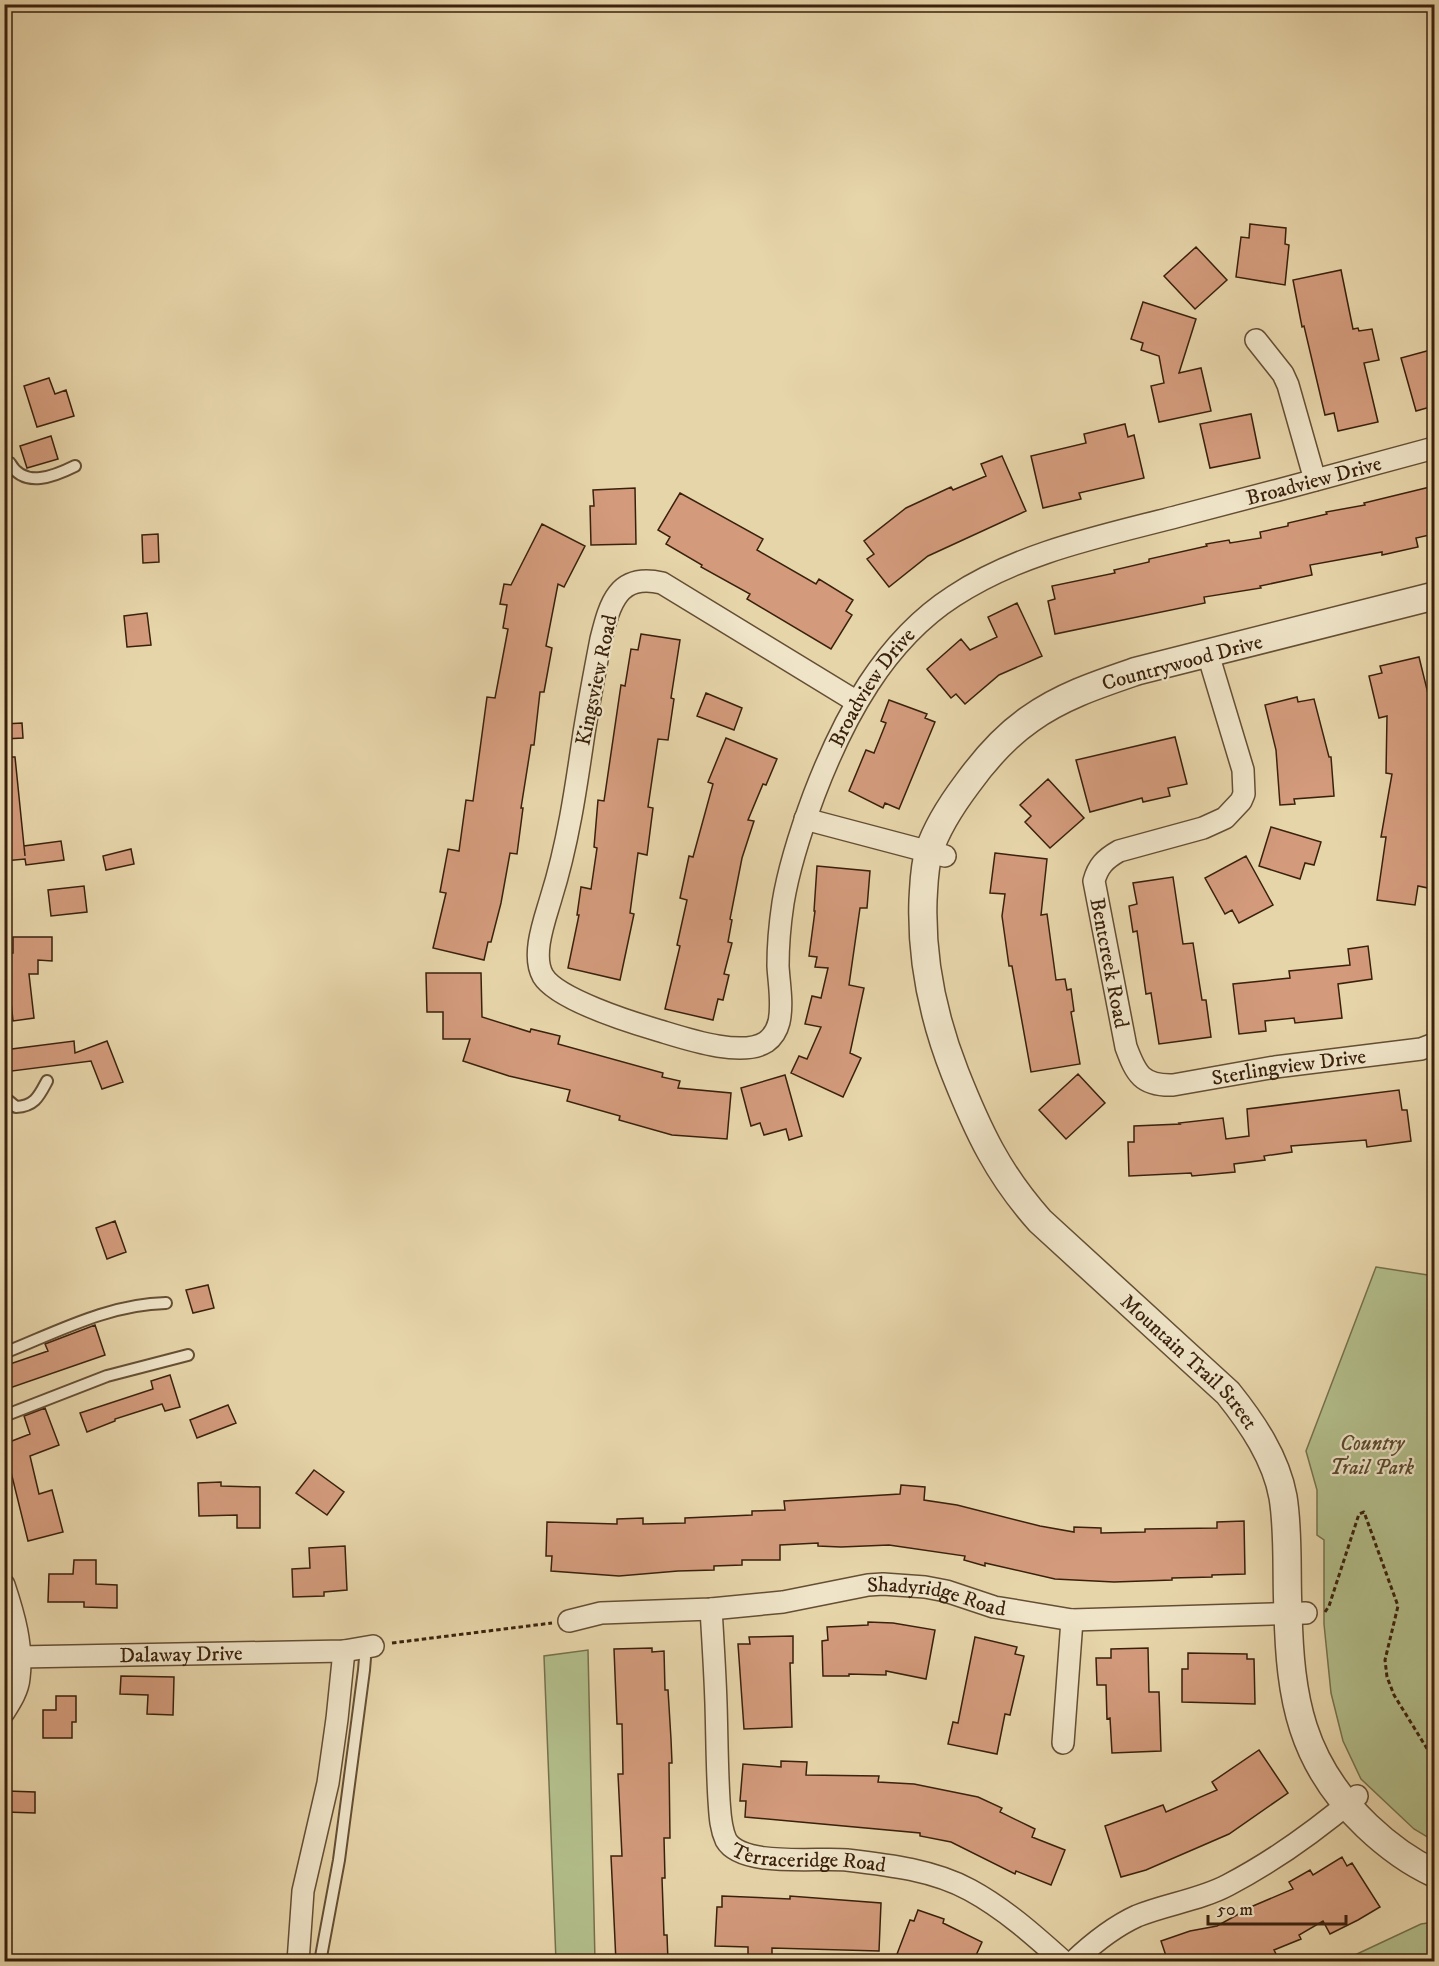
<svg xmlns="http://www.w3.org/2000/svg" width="1439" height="1966" font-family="'IM FELL DW Pica',serif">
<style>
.green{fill:#b2be8b;stroke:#76704c;stroke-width:1.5}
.building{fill:#d39b7c;stroke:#3a210c;stroke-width:1.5}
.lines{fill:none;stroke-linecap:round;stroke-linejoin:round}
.service-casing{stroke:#654e34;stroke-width:14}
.minor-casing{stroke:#654e34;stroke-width:24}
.tertiary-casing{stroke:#654e34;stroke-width:30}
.path{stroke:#3a210c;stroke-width:3;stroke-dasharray:4.5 3;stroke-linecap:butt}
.service{stroke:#efe4c8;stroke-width:10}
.minor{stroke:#efe4c8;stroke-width:21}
.tertiary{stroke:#efe4c8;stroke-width:27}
.labels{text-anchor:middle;stroke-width:4.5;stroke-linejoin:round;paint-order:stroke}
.street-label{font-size:21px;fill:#3a210c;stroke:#efe4c8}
.park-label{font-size:21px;font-style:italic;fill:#58482c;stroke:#efe4c8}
</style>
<rect width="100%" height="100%" fill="#e7d5aa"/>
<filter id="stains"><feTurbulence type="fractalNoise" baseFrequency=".00333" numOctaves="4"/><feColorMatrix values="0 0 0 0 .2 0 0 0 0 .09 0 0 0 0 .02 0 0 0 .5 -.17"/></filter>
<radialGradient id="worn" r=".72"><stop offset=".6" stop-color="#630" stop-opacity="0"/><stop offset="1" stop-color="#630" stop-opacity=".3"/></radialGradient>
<path class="green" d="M1376,1267l58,9v565l-20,-12 -53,-50 -18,-38 -12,-48 -7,-69v-84l-7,-5v-45l-11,-39z
M588,1650l7,311h-39l-12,-305z
M1434,1922v39h-92l79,-37z"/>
<path class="building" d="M1250,224l36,4 -1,16 4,1 -4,40 -49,-8 5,-40 8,1z
M1196,247l31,33 -32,29 -31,-33z
M1341,270l12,59 5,-1 1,3 13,-2 7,31 -15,3 14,59 -40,9 -4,-18 -9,2 -21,-89 -2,1 -9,-47z
M1143,302l53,17 -17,54 22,-5 10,43 -52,11 -8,-36 13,-3 -5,-27 -18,-6 2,-7 -12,-4z
M1434,349v57l-18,5 -15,-53z
M49,378l6,16 11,-4 8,26 -37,11 -13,-41z
M1251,414l9,44 -50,10 -10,-44z
M1125,424l3,13 6,-2 10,43 -65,15 2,6 -38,9 -12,-52 55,-13 -2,-9z
M51,436l7,23 -31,9 -7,-22z
M1002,456l24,55 -98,45 -39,31 -22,-28 7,-5 -10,-13 42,-33 45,-21 2,3 33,-14 -5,-12z
M1434,486v48l-18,4 2,9 -36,8v-3l-72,13 2,10 -52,11 1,2 -57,9 1,6 -150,31 -7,-33 7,-2 -3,-13 63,-13 -1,-3 35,-8v-3l58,-13 -1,-2 23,-4 1,3 31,-5 -1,-6 28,-6v-3l39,-9 -1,-2 39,-7 -1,-2z
M635,488l1,56 -45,1 -1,-39h4l-1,-16z
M680,493l83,46 -6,11 59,34 3,-5 34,21 -7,11 6,4 -21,34 -84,-50 3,-5 -49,-27 1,-2 -36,-21 4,-7 -12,-7z
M542,524l43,22 -21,41 -6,-3 -12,62 6,2 -8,44h-4l-6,53h-3l-10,63h2l-6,46 -7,-1 -9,50 -10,39h-3l-4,18 -51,-12 13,-55 -6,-1 8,-43 11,2 7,-51 7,1 14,-104 8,1 13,-69 -5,-1 4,-23 -7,-1 4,-20 7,1z
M158,534l1,28 -16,1 -1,-28z
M1017,603l25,53 -43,19 -34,29 -9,-10 -5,4 -24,-29 34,-30 9,11 27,-13 -9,-20z
M147,613l4,32 -24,2 -3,-31z
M641,634l39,6 -9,58 3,1 -6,41 -10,-1 -10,68 5,1 -6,47 -9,-2 -8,60 4,1 -14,66 -52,-12 11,-53h-2l4,-28 10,2 6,-41 -3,-1 4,-47 6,1 17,-116 4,1 6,-37 7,1z
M1419,657l15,61v124l-6,46 -10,-2 -3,19 -38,-5 9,-63h-5l11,-63 -6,-1 1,-57 -8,2 -10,-42 13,-3 -2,-7z
M706,693l36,15 -8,22 -37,-14z
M1297,697l1,5 16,-3 15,58h2l3,39 -40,3 1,5 -15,1 -4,-55 -11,-45z
M889,700l38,14 -2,4 10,4 -36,87 -14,-6 -2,5 -34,-17 17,-41 8,3 12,-30 -5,-2z
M22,723l1,15 -19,1v-15z
M1175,737l12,47 -19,4 2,8 -27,6 -1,-4 -52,14 -14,-52z
M726,738l51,21 -11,26 -3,-1 -15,36 6,1 -12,37 -12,61 2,1 -4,22 4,1 -8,31 5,1 -6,25 -5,-1 -5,21 -48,-11 15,-63 -3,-1 10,-45 -7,-2 9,-42 4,1 20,-73 -5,-2z
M4,757h11l10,99 -1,-10 37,-5 3,19 -38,5 -1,-6 -21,2z
M1048,779l36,39 -34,30 -25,-26 6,-6 -11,-11z
M1271,827l50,15 -7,23 -9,-2 -5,16 -41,-13z
M131,849l3,15 -28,6 -3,-14z
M995,853l52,6 -6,56 6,-1 9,66 9,-1 2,11 4,-1 3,22 -3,1 9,52 -49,8 -19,-106h-3l-7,-50 3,-22 -15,-1z
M1246,856l27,49 -34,18 -7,-13 -7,4 -20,-36z
M817,866l53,5 -3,37h-7l-11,77 15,3 -14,65 11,5 -18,39 -52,-24 8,-17 8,3 14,-32 -16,-3 7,-28 9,2 7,-30 -13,-1 2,-10 -8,-1 6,-45h-1z
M1173,877l10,67 10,-1 9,57h4l5,37 -52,7 -8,-51 -5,1 -9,-63 -4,1 -4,-26 8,-2 -4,-21z
M84,886l3,26 -36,4 -3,-26z
M13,937h39v24l-14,-1v14h-9l5,44 -21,3 -4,-38h-5v-30h9z
M1368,946l4,33 -34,5 4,34 -47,5 -1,-5 -29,3 1,10 -27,3 -6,-50 57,-6 -1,-7 61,-6 -2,-16z
M426,973h55l1,44 48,15 1,-3 29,7 -2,8 105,29 -1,4 18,4 -2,7 53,5 -4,46 -55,-4 -53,-15 1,-4 -53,-15 3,-11 -61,-14 -46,-15 7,-22h-27v-27h-16z
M74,1041l1,12 32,-12 16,41 -21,7 -11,-28 -87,11v-22z
M1078,1074l27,29 -39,36 -27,-29z
M785,1075l17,61 -13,4 -3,-11 -22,6 -4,-12 -9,3 -10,-38z
M1399,1090l3,20h5l4,31 -44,6 -1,-7 -75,6 1,6 -28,4 1,4 -31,4 1,8 -43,4 -1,-3 -62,3 -1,-34h6v-16l46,-2 -1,-1 44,-5 3,21 23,-3 -2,-27z
M115,1221l11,31 -19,7 -11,-31z
M208,1285l6,23 -21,5 -7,-23z
M95,1325l10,30 -101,35v-24l44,-15 -3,-7z
M170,1375l10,32 -15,4 -3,-7 -47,15v2l-28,11 -7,-19 73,-24 -2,-8z
M228,1405l8,18 -39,15 -7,-18z
M45,1408l14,37 -29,11 9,38 13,-4 11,42 -35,9 -19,-77 -5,2v-22l26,-10 -6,-18z
M314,1470l30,22 -17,23 -31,-22z
M221,1482v4l39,1v41h-23v-13l-38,1 -1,-33z
M901,1485l24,2 -1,13 33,5 83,21 34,6v-5l27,1v5l44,-1v-3l72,-1v-6l27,-1 1,53 -33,1v2l-40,1v2l-58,2 -59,-3 -70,-16v3l-21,-6 1,-4 -76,-11 -48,2 -23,-1v-3l-38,2v15h-38v5l-28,1v4l-36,1 -59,5 -68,-5 1,-15h-6l1,-34 70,2v-5l26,-1v6l42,-1v-5l67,-3v-4l33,-1 -1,-9 116,-7z
M345,1546l2,44 -23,2v4l-31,1 -1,-28 18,-1 -1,-20z
M74,1560h22v24l21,1v23l-33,-1v-5h-36l1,-28h24z
M868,1622l25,1 42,7 -9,49 -40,-8v4l-37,-1v2h-26l-1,-35 6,-1 -1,-13 41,-2z
M793,1636v27h-3l2,64 -48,2 -6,-85h12l-1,-7z
M975,1637l42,10 -2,7 9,2 -14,59 -5,-1 -8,40 -49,-10 5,-22 5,1z
M652,1648v4l12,-1 1,39h3l3,49 1,24h-3l1,75h-6l1,40h-3l2,57h3l1,26 -52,1 -5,-106h11l-4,-82h5l-1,-50h-5l-3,-75z
M1148,1648l1,44h10l2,59 -49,2 -2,-35 -3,1 -1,-34h-9l-1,-27h15v-9z
M1188,1653l59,1v5h7l1,45 -73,-2v-33h6z
M121,1676l53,1 -1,38 -26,-1 1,-19 -28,-1z
M56,1696h20v26h-4v16h-29v-28h13z
M1259,1750l29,43 -59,41 -83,36 -25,7 -16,-51 58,-21 3,7 51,-22 -5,-8z
M781,1761l26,1 -1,13 73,1 -1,6 36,2 64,13 24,11 -2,4 35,17 -3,8 33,13 -14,35 -35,-14 -1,3 -64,-32 -31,-6v-3l-175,-16 1,-16h-6l3,-37 38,3z
M7,1791l28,1v21l-29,-1z
M1342,1857l5,9 5,-3 28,44 -22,13 -28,14 -7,-13 -24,14 2,4 -27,11 2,4 -14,8h-94l-7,-21 29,-10 27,-5 36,-20 40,-17 -4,-7 21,-12 3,5z
M722,1896l68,3v-3l91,7 -2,48 -107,-3v10l-24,-1v-10l-33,-1 2,-39h5z
M918,1910l26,9 -1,4 39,19 -9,20h-79l16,-42 4,1z"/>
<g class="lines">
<defs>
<path id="service" d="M4,462l6,1c14,26 45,13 65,3
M4,1097l12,10c19,-1 23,-11 31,-26
M4,1353c53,-21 105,-49 162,-50
M4,1416l103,-40 81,-21
M320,1962l19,-102 25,-190 1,-12 -3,-10"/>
<g id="minor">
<path d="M1256,340l27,34 5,11 27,95"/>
<path id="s1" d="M1208,654l35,116 1,24 -3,7 -16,17 -22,10 -84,23c-14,8 -21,15 -25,30l32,166c10,27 16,39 47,38l102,-18 146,-18 13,-5"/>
<path id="s2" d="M857,702l-195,-119c-44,-10 -52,20 -61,56 -6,31 -12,63 -17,94 -8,55 -16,111 -33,165 -6,21 -20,57 -8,78 14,23 87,46 114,54 27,8 84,28 109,12 7,-5 11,-12 13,-20 4,-18 0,-38 -1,-56 0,-21 2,-43 5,-63 6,-37 18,-73 31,-108 29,-76 70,-154 140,-199 67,-44 149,-60 225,-80 85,-22 171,-45 255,-68"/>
<path d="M805,819l140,37"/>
<path d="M4,1585c10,30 19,61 15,93 -1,12 -8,23 -15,34"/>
<path id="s3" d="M711,1609c2,32 4,64 5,95 1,32 1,64 3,96 1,13 1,27 7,40 16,28 93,17 121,20 42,5 86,10 123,30 35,19 65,46 94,72"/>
<path id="s4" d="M569,1621l32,-8 110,-4 72,-7 85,-17 15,-1 42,3 21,4 48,16 78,13 234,-7"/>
<path id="s5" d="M19,1657l325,-6 29,-5"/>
<path d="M1063,1743l9,-123"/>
<path d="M298,1962l5,-71 25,-108 9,-64 7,-68"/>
<path d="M1073,1962c19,-18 40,-35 64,-46 29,-12 63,-16 91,-31 46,-24 90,-56 129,-89"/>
</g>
<g id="tertiary">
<path id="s6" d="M1434,596l-297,75c-38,13 -75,25 -107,48 -26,18 -45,40 -63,65 -15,20 -30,43 -38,67 -5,16 -5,33 -6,49 -2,60 10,117 32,173 23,58 43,101 85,148l188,172c24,30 48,65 55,104 6,37 3,76 5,114 2,88 13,152 79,215 20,19 43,36 67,47"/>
</g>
</defs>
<use href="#service" class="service-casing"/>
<use href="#minor" class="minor-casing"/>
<use href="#tertiary" class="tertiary-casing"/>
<path class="path" d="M1325,1612l4,-6 30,-92 5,-2 34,94 -13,54 2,17 7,18 40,65
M392,1643l160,-20"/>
<use href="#service" class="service"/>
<use href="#minor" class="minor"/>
<use href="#tertiary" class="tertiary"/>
</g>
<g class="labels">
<g class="street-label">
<text dy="7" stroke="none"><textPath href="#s2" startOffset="1792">Broadview Drive</textPath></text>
<text transform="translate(1182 662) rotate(-15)" y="7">Countrywood Drive</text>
<text transform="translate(596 680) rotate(-78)" y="7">Kingsview Road</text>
<text dy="7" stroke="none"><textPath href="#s2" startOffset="1288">Broadview Drive</textPath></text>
<text dy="7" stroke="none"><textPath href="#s1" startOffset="411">Bentcreek Road</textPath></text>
<text dy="7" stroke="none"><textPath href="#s1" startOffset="681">Sterlingview Drive</textPath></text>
<text dy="7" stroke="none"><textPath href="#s6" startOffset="1196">Mountain Trail Street</textPath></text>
<text dy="7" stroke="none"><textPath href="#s4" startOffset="372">Shadyridge Road</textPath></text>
<text dy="7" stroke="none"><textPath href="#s5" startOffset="162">Dalaway Drive</textPath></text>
<text dy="7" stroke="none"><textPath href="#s3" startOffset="320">Terraceridge Road</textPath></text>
</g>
<g class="park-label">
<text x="1372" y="1450">Country<tspan x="1372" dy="24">Trail Park</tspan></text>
</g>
</g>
<rect width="1439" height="1966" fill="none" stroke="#e7d5aa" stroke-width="24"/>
<rect x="6" y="6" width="1427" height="1954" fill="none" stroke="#3a210c" stroke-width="3"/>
<rect x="12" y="12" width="1415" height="1942" fill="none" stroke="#3a210c" stroke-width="1.5"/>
<path d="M1208 1915v9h138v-9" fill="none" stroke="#3a210c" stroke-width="3"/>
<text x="1217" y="1915" font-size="18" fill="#3a210c" stroke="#efe4c8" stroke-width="4.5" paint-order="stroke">50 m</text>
<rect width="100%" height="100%" filter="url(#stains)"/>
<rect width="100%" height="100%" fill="url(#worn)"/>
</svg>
